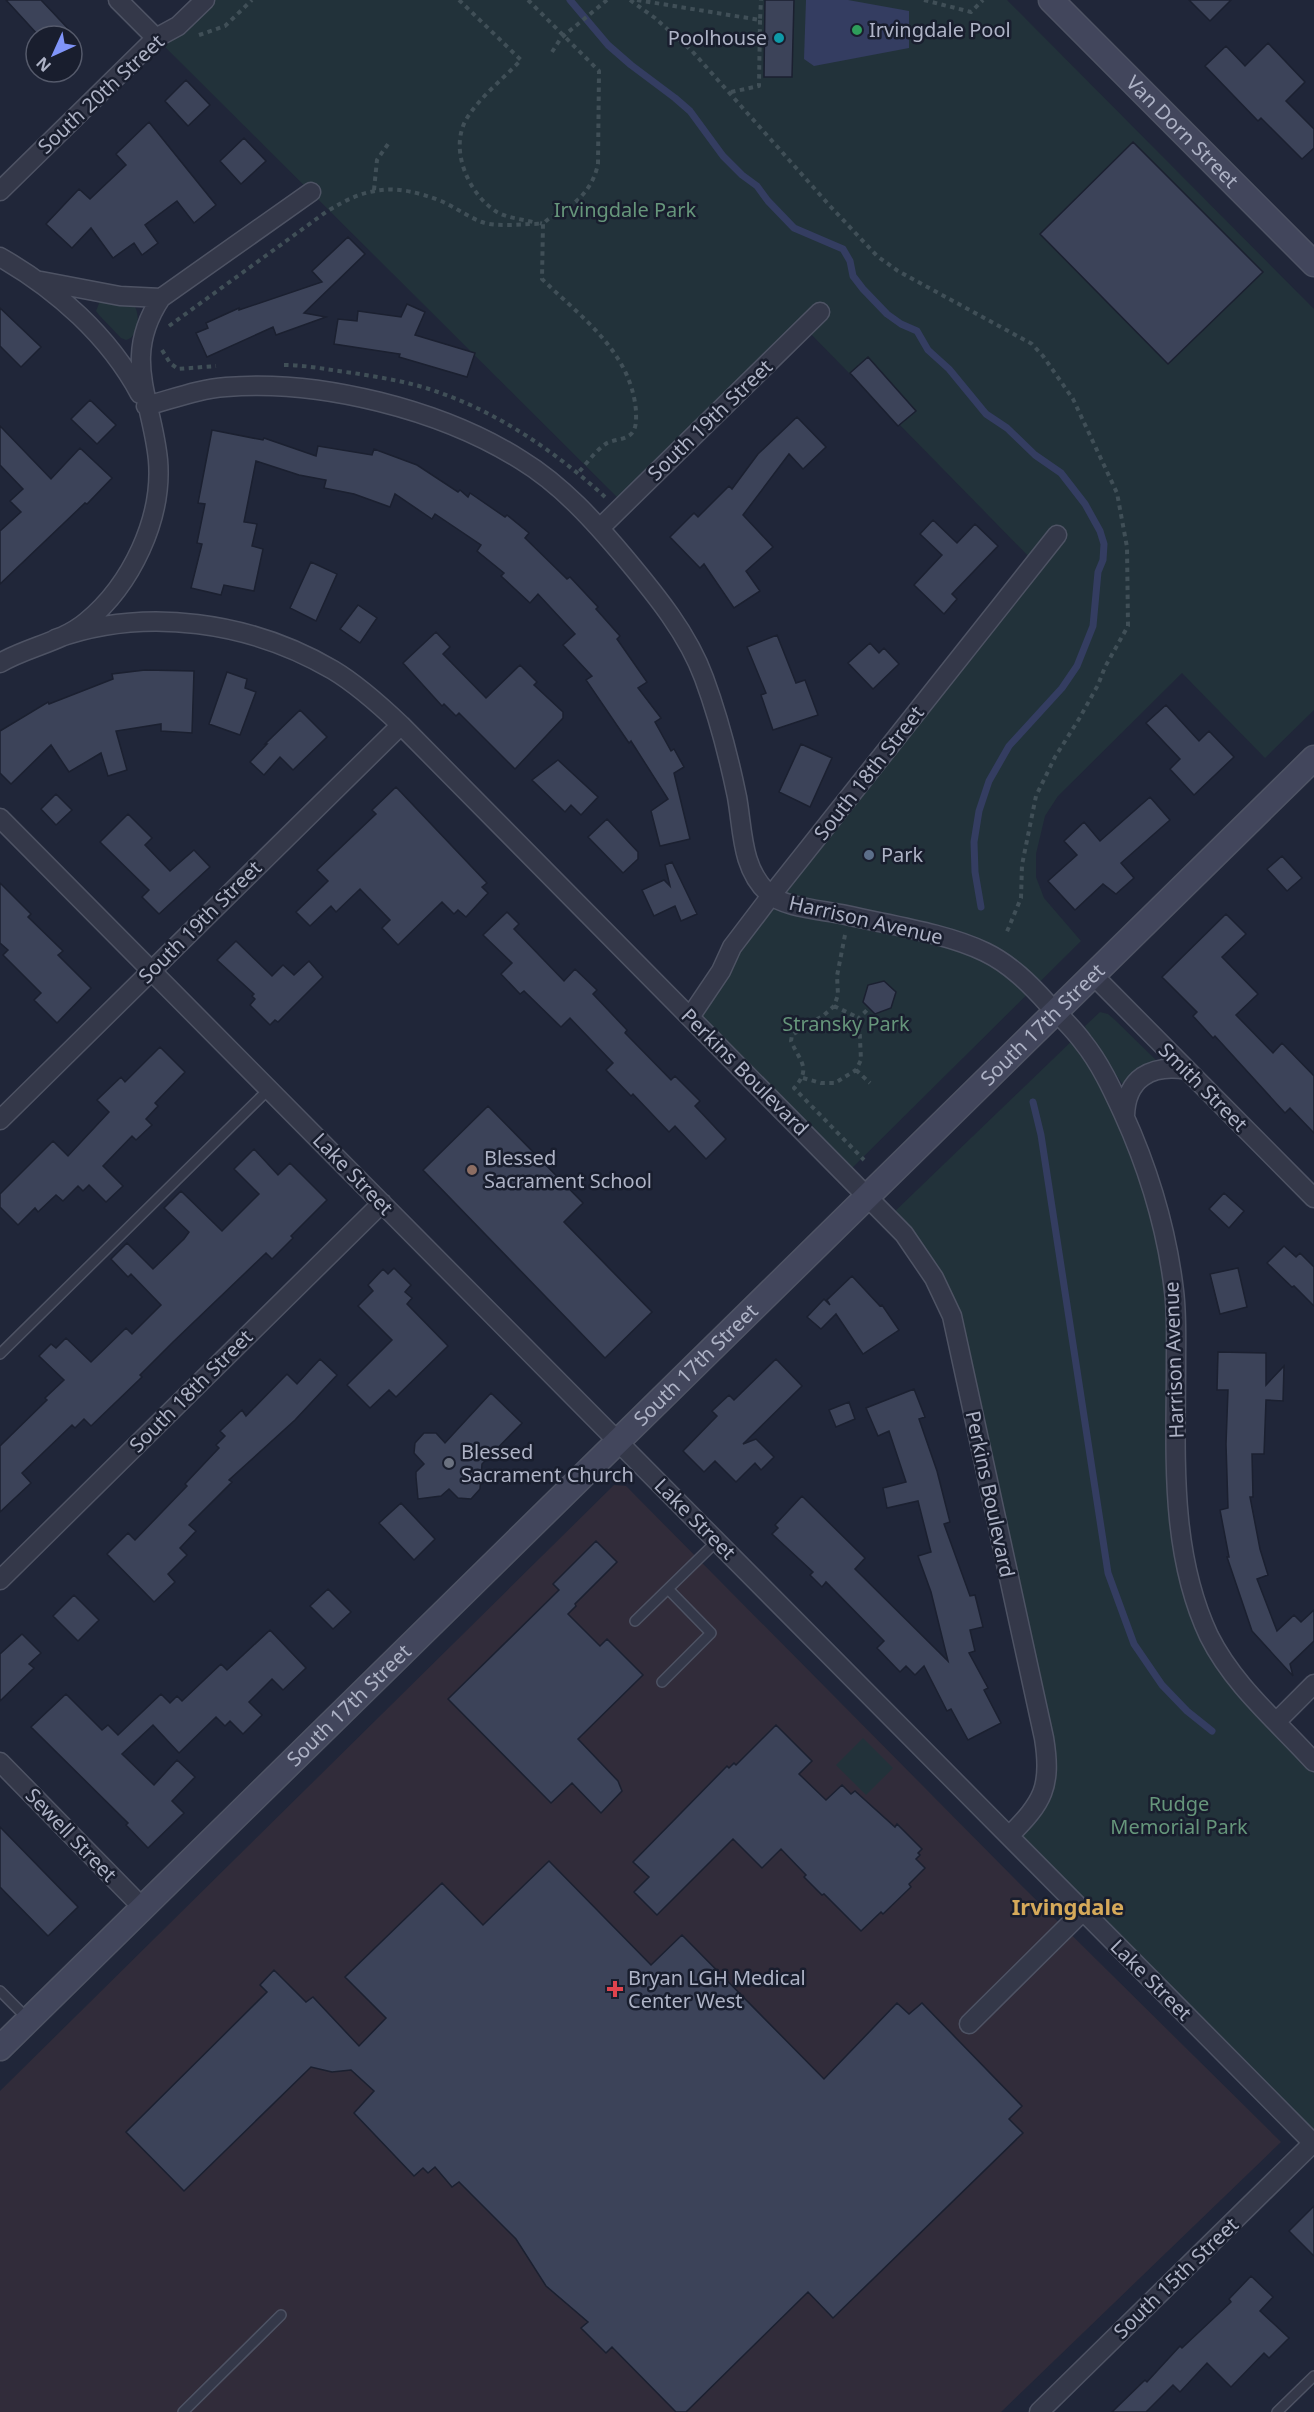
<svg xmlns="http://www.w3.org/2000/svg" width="1314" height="2412" font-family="'Noto Sans',sans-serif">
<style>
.medical{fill:#312c3a}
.green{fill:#22323a}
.water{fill:#343d61}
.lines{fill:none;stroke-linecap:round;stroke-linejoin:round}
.stream{stroke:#343d61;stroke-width:7}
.building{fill:#3c4359;stroke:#1b2030;stroke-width:1.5}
.lane-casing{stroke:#4e5364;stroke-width:12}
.street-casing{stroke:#4e5364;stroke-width:21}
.secondary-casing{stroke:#4e5364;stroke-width:27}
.path{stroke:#404f57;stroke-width:4;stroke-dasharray:4.5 4.5;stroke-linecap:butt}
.lane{stroke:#343849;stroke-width:9}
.street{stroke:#343849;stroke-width:18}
.secondary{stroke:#42465c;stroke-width:24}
.leisure-dot{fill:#2e9e5b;stroke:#191e2e;stroke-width:2}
.culture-dot{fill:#0f9aa8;stroke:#191e2e;stroke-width:2}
.service-dot{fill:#5c6f8a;stroke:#191e2e;stroke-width:2}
.education-dot{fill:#8d6e63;stroke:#191e2e;stroke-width:2}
.worship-dot{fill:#6b7280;stroke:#191e2e;stroke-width:2}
.health-dot{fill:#e0444e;stroke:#191e2e;stroke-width:2}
.labels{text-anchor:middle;stroke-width:5;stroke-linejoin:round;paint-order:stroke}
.poi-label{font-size:20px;fill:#aeb3c6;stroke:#191e2e;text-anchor:start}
.street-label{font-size:20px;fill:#aeb3c6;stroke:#191e2e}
.park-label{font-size:20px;fill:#66967b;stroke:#191e2e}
.quarter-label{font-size:22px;font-weight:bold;fill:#d5a95a;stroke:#191e2e}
</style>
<rect width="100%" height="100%" fill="#202639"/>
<path class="medical" d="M614,1485l12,1 397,401 258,255 -280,270h-1001v-321z"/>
<path class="green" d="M205,0h802l307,309v401l-49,48 -83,-85 -124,123 -13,20 -9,38v23l8,21 37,43 -235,233 -156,-157 345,-454 -231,-236 -180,177 -468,-466z
M100,301l34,4c7,10 4,33 -8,35l-5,-2 -22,-23 -3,-4z
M1100,1012l8,2 7,6 41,40v2l-24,12 -9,11 -37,-56 -1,-3z
M1078,1035l20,27 67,175 12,235 30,159 107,131v382l-305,-308 38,-58 -95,-462 -63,-99z
M863,1738l30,30 -27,27 -30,-30z"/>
<path class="water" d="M806,0h42l61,11v37l-95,18 -10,-7z"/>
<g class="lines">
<path class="stream" d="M570,0l38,45 23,20 44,33 15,13 33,45 19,19 15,11 11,15 26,27 49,21 7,12 3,15 10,13 24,25 14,10 16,7 11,19 21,19 37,45 21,14 28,27 26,18 24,31 15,27 4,13 -1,16 -5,12 -5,54 -16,40 -15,22 -53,58 -20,35 -10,30 -5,31 1,30 6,35
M1033,1102l8,33 67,438 26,71 28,41 25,26 25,20"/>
</g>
<path class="building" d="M6,0h35l34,36h-36z
M765,0h29l-2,77h-28z
M1189,0h42l-21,21z
M1268,43l37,39 -19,19 28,28v19l-12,11 -41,-41 -3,3 -53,-55 21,-20 19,20z
M186,80l24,25 -22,21 -23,-25z
M149,122l67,83 -22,18 -17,-22 -32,24 13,18 -16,12 -8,-12 -21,15 -22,-30 -19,20 -26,-24 33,-35 11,10 36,-34 -10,-11z
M244,138l22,23 -25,23 -21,-23z
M1133,142l130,130 -95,92 -128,-130z
M348,237l17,17 -61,59 22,4 -50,18 -3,-8 -66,30 -11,-24 12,-5 -2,-5 33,-15v2l83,-28 -10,-11z
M407,304l18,8 -10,23 60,18 -8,24 -68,-20 1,-3 -66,-10 4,-25 19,2 1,-10 43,6z
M0,308l41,39 -20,20 -21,-21z
M868,357l48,54 -18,15 -48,-53z
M90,400l26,25 -19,19 -26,-25z
M797,417l29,30 -23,22 -14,-15 -46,61 30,32 -27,24 14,20 -26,17 -30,-44 -4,4 -30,-31 24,-24 4,4 31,-31 3,3 26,-35z
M0,426l51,53 29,-31 32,30 -25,26 -2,-1 -85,81v-53l21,-19 -11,-11 13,-12 -23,-24z
M212,430l51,10 1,-2 52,18 2,-10 54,9 2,-6 43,16 41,27 2,-2 8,7 2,-4 35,24 2,-2 22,18 -4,5 42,41 3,-2 28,30 -2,2 24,27 -3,3 30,43 -9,6 23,30 -6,4 16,29 3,-2 10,18 -10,6 16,66 -30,7 -9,-35 17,-12 -37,-58 -2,2 -43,-63 6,-4 -29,-31 12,-11 -37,-40 -8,9 -29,-27 3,-3 -27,-22 4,-6 -46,-31 -3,5 -37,-25 -5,13 -36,-13 -30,-6 2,-8 -27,-5 -43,-14 -12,61 13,2 -5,22 11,3 -9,42 -30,-6 -3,10 -30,-7 11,-44 -5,-1 8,-39 -7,-1z
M933,520l24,23 18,-19 23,22 -46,48 5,5 -13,15 -30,-29 28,-30 -22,-21z
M311,562l26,12 -21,47 -26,-13z
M358,605l19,13 -17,25 -20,-14z
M436,632l14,15 -7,7 43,44 34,-33 17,17 -3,3 29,27v6l-48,51 -56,-56 -3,3 -12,-12 -2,2 -39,-43z
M777,635l19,48 9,-3 13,35 -45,15 -12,-35 5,-2 -19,-46z
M870,643l9,10 5,-5 15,16 -26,25 -25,-26z
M145,670l49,1 -2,62 -31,-2v-7l-45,7 11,39 -19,6 -7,-23 -32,19 -18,-27 -40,39 -11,-11v-42l48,-29 1,2 64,-25 -1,-5z
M227,672l20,7 -2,9 11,4 -16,43 -31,-11z
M1166,705l33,36 10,-10 25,26 -40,38 -24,-26 10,-10 -34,-36z
M300,710l27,27 -34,33 -13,-13 -16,18 -14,-13 17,-18h-2z
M801,744l31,14 -22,49 -31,-15z
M558,760l40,37 -17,18 -10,-10 -6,7 -33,-32z
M396,787l91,96 -5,4 6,6 -22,24 -8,-7 -4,4 -12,-12 -44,43 -16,-17 8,-8 -30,-31 -24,23 -5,-6 -21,20 -14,-14 32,-31 -11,-11 59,-56 -4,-4z
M56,794l16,16 -16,15 -15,-16z
M1150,797l20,23 -49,43 13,15 -18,16 -13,-10 -28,26 -27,-29 29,-26 -13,-14 20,-19 16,19z
M128,814l24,24 -7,7 25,26 24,-21 16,17 -51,47 -17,-17 7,-7 -49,-48z
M607,819l31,33v7l-15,14 -35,-36z
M1282,856l20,22 -15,13 -20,-22z
M672,862l25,52 -16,7 -6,-15 -21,10 -12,-26 22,-10 6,6 -5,-21z
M0,883l31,31 -3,3 35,34 -5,4 33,33 -34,35 -23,-23 7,-7 -38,-38 5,-5 -8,-7z
M507,912l12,12 -5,5 50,52 11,-12 22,21 -4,4 34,36 -2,3 46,47 4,-4 25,25 -5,5 31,33 -20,20 -31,-33 -6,6 -36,-38 -2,2 -25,-26 7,-7 -43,-45 -9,9 -37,-36 -4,3 -19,-20 11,-11 -29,-28z
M1226,914l20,20 -24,23 36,37 -22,21 37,38 9,-10 32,33v57l-24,-25 -5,5 -70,-77 -2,2 -20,-22 4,-4 -35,-35z
M236,941l36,35 11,-11 11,10 15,-14 14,16 -45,45 -3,-2 -5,5 -20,-20 5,-6 -3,-3 2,-2 -37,-34z
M884,981l12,11 -5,16 -16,6 -12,-12 5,-17z
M160,1047l25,25 -30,31 3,3 -12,13 6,6 -16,15 -4,-4 -29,30 20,20 -17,16 -17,-17 -6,6 -5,-5 -15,15 -7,-6 -18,17 -3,-4 -17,17 -18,-18v-13l53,-53 15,15 41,-44 -12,-12 24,-23 4,5z
M488,1106l95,97 -19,19 88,90 -47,46 -182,-188z
M254,1149l24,26 12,-12 37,37 -36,36 2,2 -21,21 -6,-6 -93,89 -33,33 2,2 -51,49 -7,-7 -9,9 -3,-3 -50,48 9,10 -31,29v-66l47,-46 -2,-2 19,-18 -25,-24 12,-12 5,4 10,-10 25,24 35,-34 6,6 29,-29 -30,-31 -3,3 -17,-18 16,-16 26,26 31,-30 5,-7 -25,-24 17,-17 41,40 37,-37 -25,-25z
M1224,1193l20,18 -15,17 -20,-19z
M1284,1246l12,11 4,-4 14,14v39l-20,-20 -2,1 -25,-24z
M394,1268l17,17 -6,7 7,6 -5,6 41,42 -52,51 -7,-7 -19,18 -23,-23 45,-45 -34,-34 15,-15 -5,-6 15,-16 5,5z
M1238,1268l9,39 -27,7 -10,-40z
M852,1276l28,30 2,-1 17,25 -36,24 -27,-40 -15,15 -14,-12 17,-18 6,6 -3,-5z
M1218,1352l48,1v32l18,-19 -1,35 -17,-1 -2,54h-12l1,43h-3l10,52 8,26 -11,4 20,52 17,-16 7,7 13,-12v31l-24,23 3,12 -41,-45 -25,-74h2l-9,-47 8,-2 -2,-64 2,-54h-11z
M320,1359l17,16 -42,45 -66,60 3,2 -43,43 7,6 -16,17 7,7 -19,19 7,8 -21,20 -47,-48 21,-21 7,7 52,-54 -2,-2 34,-36 -3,-3 9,-9 -5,-5 22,-21 4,6 41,-42 10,10z
M776,1359l26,27 -59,58 13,-5 18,18 -13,13 -6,-7 -19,19 -21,-21 -11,11 -21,-21 34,-35 -5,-5 17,-16 5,5z
M914,1389l11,28 -6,2 18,52 13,51 -6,2 26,72 5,-1 8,32 -13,3 5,21 -6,2 19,35 -4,2 17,33 -33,17 -17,-31 -4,2 -23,-45 -9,9 -9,-9 -6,6 -23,-24 7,-7 -58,-59 -4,5 -12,-12 3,-3 -41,-38 6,-6 -3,-3 27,-29 63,62 -10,11 93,92 -17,-69 -13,-36 13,-4 -13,-51 -31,7 -4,-20 23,-6 -17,-51 -11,5 -12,-28z
M491,1393l31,30 -40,41 -2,25 -9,10 -13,-1 -9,-9 -8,7 -23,3 -2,-22v-5l8,-8 -10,-11 1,-10 9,-10h12l9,10z
M849,1402l6,17 -19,8 -7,-17z
M401,1503l34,36 -21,21 -35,-37z
M596,1541l21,21 -42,42 1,2 -8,8 32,32 7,-7 36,36 -65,64 40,42 4,10 -21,22 -29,-30 -21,20 -103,-104 111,-109 -6,-6z
M328,1589l23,23 -18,17 -23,-23z
M74,1595l25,25 -21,21 -25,-25z
M270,1630l36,38 -23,22 -11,-11 -23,23 13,13 -19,19 -13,-13 -5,5 -9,-9 -37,36 -26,-28 -31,29 32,31 23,-25 18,17 -23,24 12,12 -36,35 -22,-23 2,-2 -97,-96 35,-33 36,36 6,-5 10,10 43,-41 9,9 7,-7 5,5 39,-37 6,6z
M22,1634l19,19 -12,11 5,4 -34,33v-47z
M776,1725l36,36 -13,13 27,26 16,-15 9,9 4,-3 40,36 2,-3 25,25 -4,4 2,2 -4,4 9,9 -16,16 2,3 -28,27 -2,-2 -20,19 -37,-37 -2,1 -18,-18 2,-2 -25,-26 -19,19 -29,-29 -76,76 -23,-23 15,-15 -16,-15 94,-96 2,2 5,-5 2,2z
M0,1827l78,80 -30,29 -48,-49z
M549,1861l102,104 31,-30 142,144 73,-76 12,11 13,-11 100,103 -13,13 14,14 -190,185 -25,-26 -122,120h-10l-64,-65 -6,6 -25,-25 7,-6 -42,-36 -30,-47 -57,-57 -7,5 -17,-20 -7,6 -5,-5 -9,8 -60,-63 20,-22 -23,-21 -19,2 -21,-5 -127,124 -58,-59 141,-140 -7,-7 14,-15 32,32 7,-5 46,49 27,-28 -41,-41 97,-94 41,42z
M1314,2206v50l-25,-25z
M1251,2276l22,21 -13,14 29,27 -20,20 -5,-5 -33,34 -24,-24 -27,29 -7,-7 -27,27h-34l33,-32 2,2 33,-36 2,2 49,-46 -2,-3z"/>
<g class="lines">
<defs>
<path id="lane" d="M0,1354l269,-265
M635,1621l82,-80
M662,1682l49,-49 -43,-44
M0,1991l29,29
M183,2412l98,-97
M1277,2412l37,-36"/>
<path id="street" d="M118,0l38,38
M0,191l156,-153 22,-12 27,-26
M0,257c56,32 109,79 140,137
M41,281l79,15 41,2
M146,406c27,-7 52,-17 80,-19 94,-8 216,23 295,73 41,25 74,62 105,99 30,36 62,75 78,119 14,38 25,80 33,119 6,33 4,71 31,96 15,15 57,17 78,22 43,10 100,18 139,37 25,12 45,32 63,52 12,12 25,24 35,38 17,21 29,47 40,71 25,55 44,118 51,178 3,24 2,48 2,72 0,91 -7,188 33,273 25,50 68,85 105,126
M600,528l220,-216
M55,639c91,-33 196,-17 278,31 25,15 47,35 68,55l503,509 30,44 18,38 92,422c8,49 -1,64 -35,98
M0,663c27,-16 62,-21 86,-41 45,-37 77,-103 72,-162 -6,-62 -37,-102 3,-162l150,-106
M0,818l1314,1326
M1093,975l221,223
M690,1017l31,-46 11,-24 38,-50 287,-362
M1125,1116c1,-38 26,-52 62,-46
M0,1120l401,-395
M0,1580l382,-377
M1276,1722l38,-38
M0,1762l142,145
M969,2024l114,-113
M1039,2412l274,-269"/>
<g id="secondary">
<path id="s1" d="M1051,0l263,264"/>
<path id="s2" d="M0,2048l1314,-1290"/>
</g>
</defs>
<use href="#lane" class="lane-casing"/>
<use href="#street" class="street-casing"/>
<use href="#secondary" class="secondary-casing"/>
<path class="path" d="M459,0l62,60c-18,19 -41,37 -54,58 -19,31 2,77 30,94 11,6 24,7 36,10
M528,0l71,71 -1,93c-4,19 -15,34 -32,45 -8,5 -16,7 -23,15l-3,-1
M630,0l25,18 37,33 138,155 47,50 21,15 134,73 11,12 30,43 44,94 10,54 1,79 -23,41 -7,18 -19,34 -24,38 -19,39 -14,69 -1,33 -15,36
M637,0l123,20 1,-20
M924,0l47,12 12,-12
M199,35l26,-9 27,-26
M552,52l9,-14 46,-38
M731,92l28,-6 1,-66
M374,190l3,-30 11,-16
M169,326l157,-114c41,-26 69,-29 115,-11 14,6 27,16 41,21 16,6 44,1 61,2l-1,55c40,39 89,73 94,132 0,7 1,16 -4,22 -6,7 -17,6 -25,10 -11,7 -20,20 -29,30
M162,350l8,13 8,6 38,-3
M284,365c23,0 45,5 69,8 25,4 51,8 76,16 66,21 126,62 176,108
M845,935l-8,41 1,19 -4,11 -10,9 -32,20 -1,6c9,21 21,27 3,47l70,72
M834,1006l25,12
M856,1070l14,13
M803,1078l18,5h14l21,-13 5,-10 -2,-42 10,-10"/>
<use href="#lane" class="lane"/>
<use href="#street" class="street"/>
<use href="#secondary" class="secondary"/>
</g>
<circle class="leisure-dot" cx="857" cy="30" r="6"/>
<circle class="culture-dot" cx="779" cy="38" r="6"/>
<circle class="service-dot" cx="869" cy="855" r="6"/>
<circle class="education-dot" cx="472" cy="1170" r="6"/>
<circle class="worship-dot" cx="449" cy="1463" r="6"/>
<path class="health-dot" d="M612 1980h6v6h6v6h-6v6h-6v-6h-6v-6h6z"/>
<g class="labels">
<g class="poi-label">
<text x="869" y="37">Irvingdale Pool</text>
<text x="767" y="45" text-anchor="end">Poolhouse</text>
<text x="881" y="862">Park</text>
<text x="484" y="1165">Blessed<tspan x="484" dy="23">Sacrament School</tspan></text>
<text x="461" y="1459">Blessed<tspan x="461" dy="23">Sacrament Church</tspan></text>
<text x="628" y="1985">Bryan LGH Medical<tspan x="628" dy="23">Center West</tspan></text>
</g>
<g class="street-label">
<text transform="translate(101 94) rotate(-43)" y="7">South 20th Street</text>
<text dy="7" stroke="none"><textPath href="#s1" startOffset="186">Van Dorn Street</textPath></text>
<text transform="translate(710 420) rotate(-44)" y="7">South 19th Street</text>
<text transform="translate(869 773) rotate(-52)" y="7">South 18th Street</text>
<text transform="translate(866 920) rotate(13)" y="7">Harrison Avenue</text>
<text transform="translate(200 922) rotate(-45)" y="7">South 19th Street</text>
<text dy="7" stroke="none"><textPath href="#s2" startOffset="1461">South 17th Street</textPath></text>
<text transform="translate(745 1072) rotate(45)" y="7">Perkins Boulevard</text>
<text transform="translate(1203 1087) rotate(45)" y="7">Smith Street</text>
<text transform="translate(353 1174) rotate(46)" y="7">Lake Street</text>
<text transform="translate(1174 1360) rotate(-92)" y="7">Harrison Avenue</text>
<text dy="7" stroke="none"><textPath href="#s2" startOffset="975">South 17th Street</textPath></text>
<text transform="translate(191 1391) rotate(-45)" y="7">South 18th Street</text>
<text transform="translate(990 1494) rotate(78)" y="7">Perkins Boulevard</text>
<text transform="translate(695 1519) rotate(45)" y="7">Lake Street</text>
<text dy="7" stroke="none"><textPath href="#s2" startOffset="489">South 17th Street</textPath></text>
<text transform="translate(71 1835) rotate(46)" y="7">Sewell Street</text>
<text transform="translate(1151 1980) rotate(45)" y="7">Lake Street</text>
<text transform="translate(1176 2278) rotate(-44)" y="7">South 15th Street</text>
</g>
<g class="park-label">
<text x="625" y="217">Irvingdale Park</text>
<text x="846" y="1031">Stransky Park</text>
<text x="1179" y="1811">Rudge<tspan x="1179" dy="23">Memorial Park</tspan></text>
</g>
<g class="quarter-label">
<text x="1068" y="1915">Irvingdale</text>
</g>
</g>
<g transform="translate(54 54) rotate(225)"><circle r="28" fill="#191e2e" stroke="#555a6b" stroke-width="1.5"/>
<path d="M0-4.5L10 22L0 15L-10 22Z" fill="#8095f9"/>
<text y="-9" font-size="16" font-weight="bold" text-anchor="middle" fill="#aeb3c6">N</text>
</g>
</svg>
